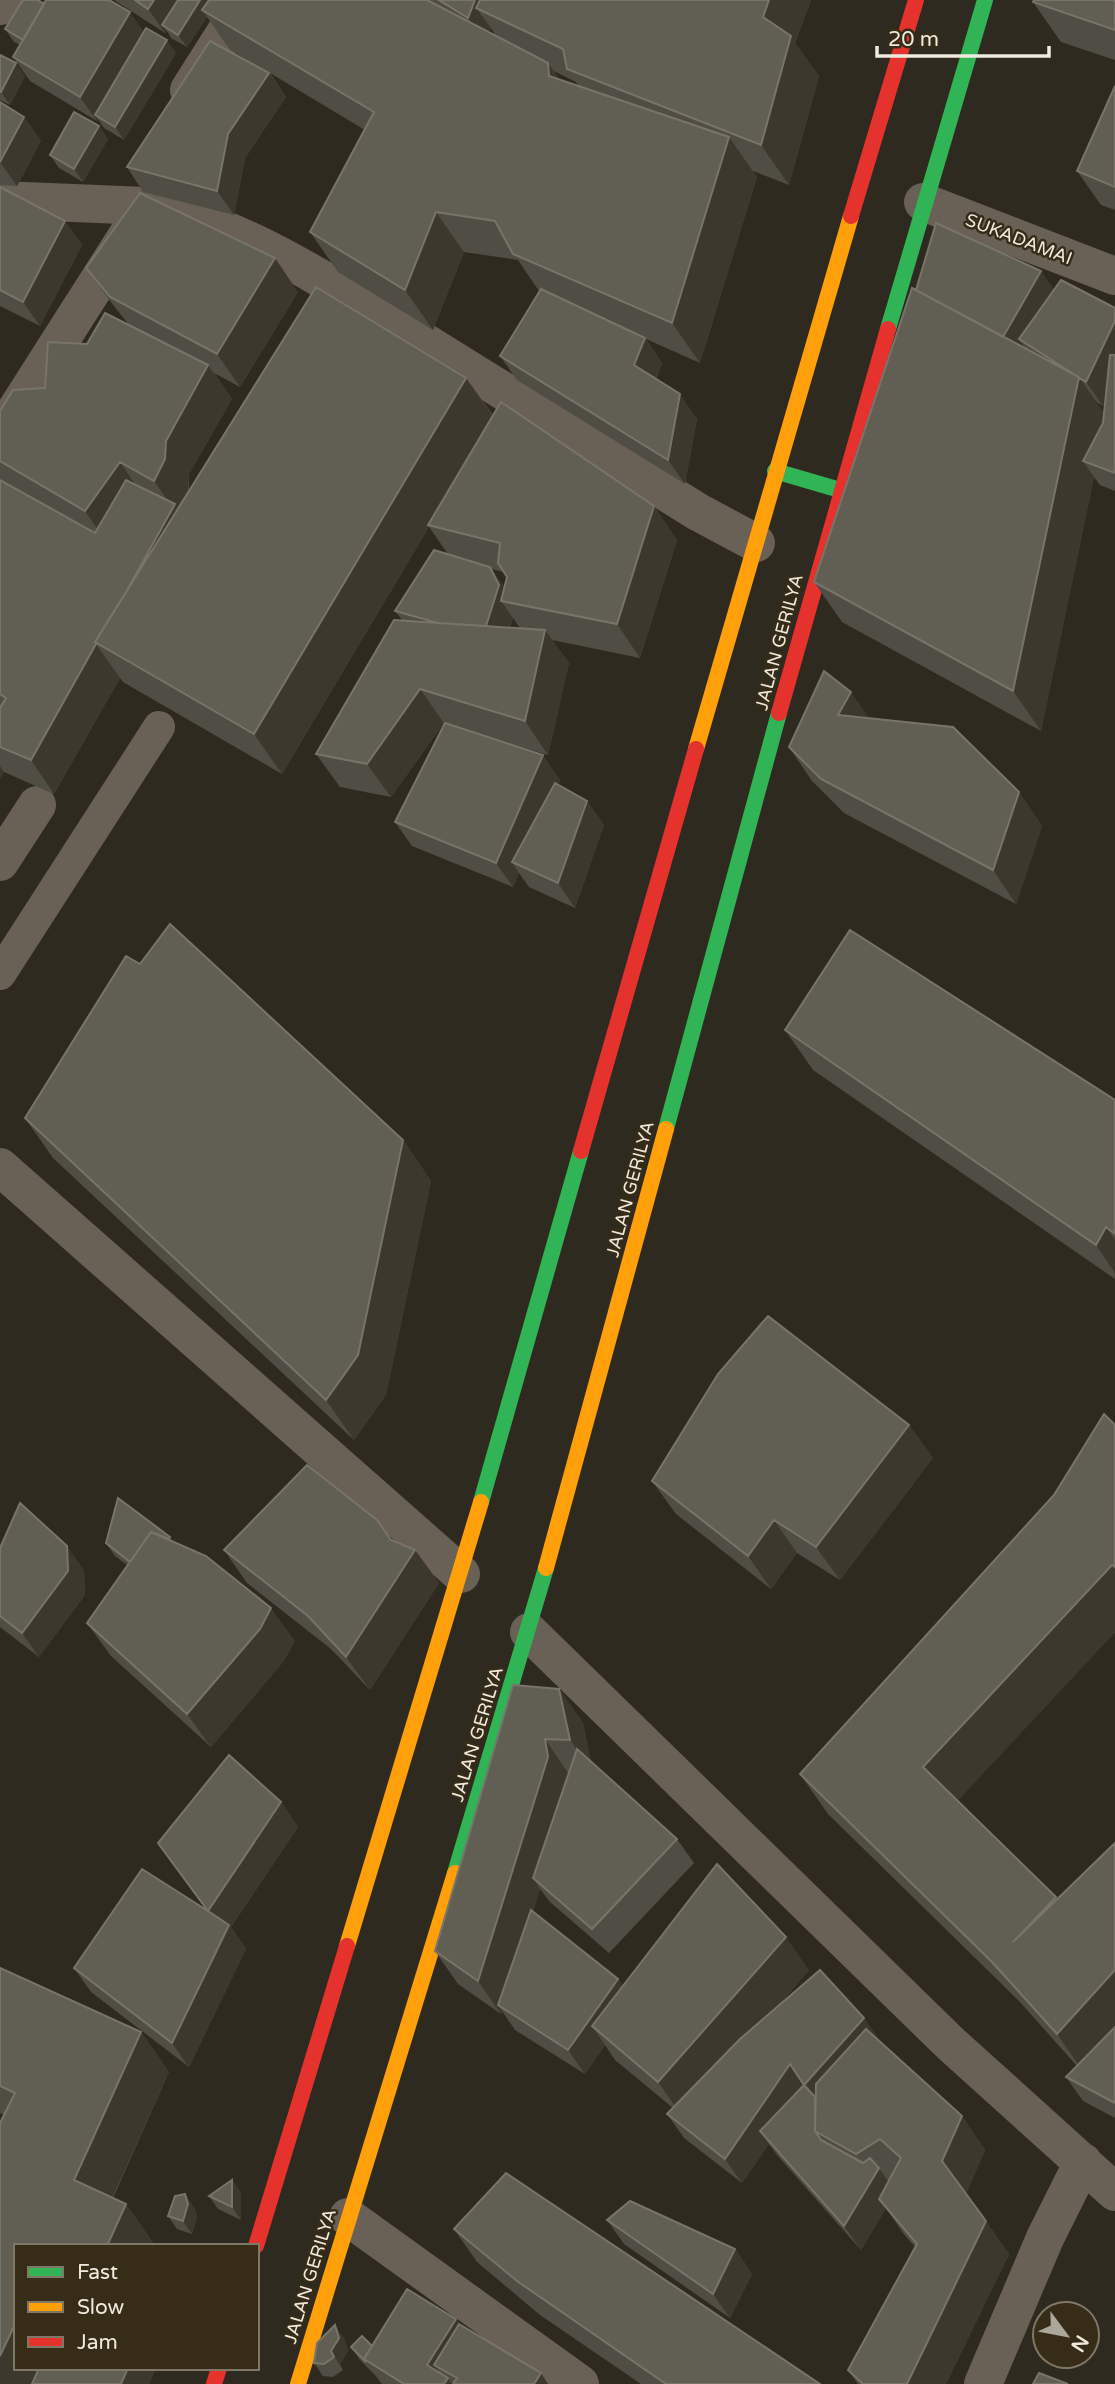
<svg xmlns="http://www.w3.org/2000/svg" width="1115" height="2384" font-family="'Varela Round',sans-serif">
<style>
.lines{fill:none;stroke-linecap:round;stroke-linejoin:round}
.lane{stroke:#696056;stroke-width:32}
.street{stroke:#696056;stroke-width:38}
.fast{stroke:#30b455;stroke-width:16}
.slow{stroke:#ff9f0a;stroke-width:16}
.jam{stroke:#e5322d;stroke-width:16}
.wall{fill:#504e44;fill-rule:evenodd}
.shaded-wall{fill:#3c382e}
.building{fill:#615f54;stroke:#78746a;stroke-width:2}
.labels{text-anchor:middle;stroke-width:5;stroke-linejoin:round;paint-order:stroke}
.street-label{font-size:18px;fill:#f0eade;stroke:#362c18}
</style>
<rect width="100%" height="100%" fill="#2f2a1f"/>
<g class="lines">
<path class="lane" d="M0,974l159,-247"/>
<path class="street" d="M0,6l4,-6
M189,90l57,-90
M0,200l146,6 -146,229
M923,202l192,74
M146,206c103,20 192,83 280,137 91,56 181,113 272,169l58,31
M0,862l37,-57
M0,1167l461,407
M529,1632l422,412 164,148
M348,2217l232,167
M983,2384l62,-146 38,-76"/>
<path class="fast" d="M888,329l97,-329
M775,471l65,19
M666,1129l113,-416
M481,1502l100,-351
M455,1873l91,-305"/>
<path class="slow" d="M696,749l155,-533
M546,1568l120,-439
M347,1946l134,-444
M298,2384l157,-511"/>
<path class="jam" d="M851,216l65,-216
M779,713l109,-384
M581,1151l115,-402
M256,2246l91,-300
M214,2384l5,-16"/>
</g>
<path class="wall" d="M114,0h697l-16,43 24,33 -30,109 -36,-14 4,6 -57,186 -54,-24 16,24 -6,16 41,40 -12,65 -168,-104 -17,-24 39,-65 -21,-31 -54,-8 -31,78 -95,-58 -28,-40 55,-102 -95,-57 16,24 -41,61 -11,57 -91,-23 -16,-25 142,-94 -39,-23 -23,-33 -20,30 -16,-9 -4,-7 -2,2zM491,28l5,8 -7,-4zM554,71l22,11 3,4 -20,-7z
M1115,0v60l-54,-18 -28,-40z
M44,4l100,28 32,21 -52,87 -20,-12 -6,-9 -1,2 -67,-40 -17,-24 7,-12 -6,-3 -9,-13z
M0,55l25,21 -15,29 -10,-5z
M1115,86v124l-14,-5 -24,-34z
M0,102l24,15 17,24 -24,45 -17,-1z
M99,126l9,13 -25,43 -24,-14 -9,-13z
M0,187l65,34 17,24 -42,81 -40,-20z
M86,268l212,24 -58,95 -26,-14 18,26 -43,75v17l277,-113 27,37 161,91 23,34 -37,118 -88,-18 17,23 -21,92 -104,-32 -53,74 -51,-10 -24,-33 87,-133 -8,-10 53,-57 -19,-27 -147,247 -159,-92 -3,-4 -66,116 -50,-22 -4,6v-367l45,-23 42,-44 42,-19 -19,-24zM491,569l13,3 3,5 -2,11zM513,618l7,10h-10z
M916,290h138l61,18v183l-15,-6 -6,-8 -53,254 -199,-109 -28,-40zM1106,399l-2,15 -9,-13 8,5z
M869,719l150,73 23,34 -26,78 -172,-91 -32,-32 -23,-34z
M560,780l-2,5 29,16 17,24 -29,83 -46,-21 -10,-14 -6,14 -101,-41 -17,-24z
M140,964l263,176 28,41 -45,214 -32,45 -301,-282 -28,-40z
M785,1030l330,70v179l-302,-209z
M909,1425l24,33 -93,122 -43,-27 -26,36 -95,-75 -24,-33z
M1115,1425v207l-157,168 99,99 58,-56v275l-32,-17 -17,-24 11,-11 -57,-64 -192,-188 -28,-40 254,-279z
M377,1520l15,21 23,9 24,33 -69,107 -39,-41 -84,-66 -23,-33z
M170,1537l3,4 122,100 -12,21 -72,85 -100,-91 -24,-33 40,-58 -12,-9 -9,-13z
M0,1548l84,22 1,25 -46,62 -39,-30z
M559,1689l24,34 8,39 86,77 17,24 -85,90 -59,-51 -10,-13 -7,23 85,67 5,7 186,-16 -32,37 104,35 81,74 23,34 -19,44 43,60 -63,130h-88l-10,-14 67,-123 -12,-14 -17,-25 -25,42 -84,-95 -8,-11 -27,39 -58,-45 -17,-24 6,-6 -58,-48 -10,-15 -20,29 -70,-44 -13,-19 -1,3 -43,-30 -23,-33z
M281,1802l17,25 -67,100 15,22 -57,118 -98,-75 -17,-24 132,-58 -48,-67z
M0,1968l141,64 28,40 -56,126 13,6 28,40 -1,2h-137v122h140l-7,16h-149l4,-269 -4,-2z
M232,2180l9,13v27l-23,-11 -9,-13z
M194,2207l3,10 -5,17 -15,-5 -9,-13z
M607,2220l128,29 17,25 -22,44 -106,-74z
M454,2229l366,155h-179l-101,-69 -63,-53z
M456,2319l4,6 88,59h-166l-7,-9 -15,-15 -9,-13 21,-1z
M344,2338l4,13 -8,13 3,6 -10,7 -10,-1 -9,-13z"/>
<path class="shaded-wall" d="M154,0h33l-25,25 5,6 -2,2 -17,-24z
M200,0h18l-16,10 5,7 -20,30 -9,-12z
M475,0h28l-27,8 15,20 -6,14 -17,-24z
M769,0h42l-16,43 24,33 -30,109 -28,-40 2,-128z
M130,12l17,24 -52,79 3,4 -1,2 -17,-24z
M167,40l9,13 -52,87 -9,-13z
M16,63l9,13 -15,29 -9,-13z
M548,63l28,40 -27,-27z
M269,73l17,24 -41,61 -11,57 -17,-24 11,-57z
M24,117l17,24 -24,45 -17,-24z
M99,126l9,13 -25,43 -9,-13z
M729,137l28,40 -57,186 -28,-40z
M436,212l28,40 -31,78 -28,-40z
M65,221l17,24 -42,81 -17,-24z
M275,258l23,34 -58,95 -23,-33z
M1041,271l17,24 -39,44 7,10 -27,-7z
M1115,321v59l-12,26 -17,-24z
M645,338l17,25 -11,26 -17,-24z
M208,365l24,34 -43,75 -1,19 -91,150 76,-135 -19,-27 12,-40z
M1079,377l28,40 -24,44 11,16 -53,254 -28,-40z
M466,378l28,40 -66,107 1,2 -147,247 -28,-40z
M680,394l17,25 -12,65 -17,-24z
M120,462l23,34 -35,48 -23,-33z
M654,506l23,34 -37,118 -23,-34z
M490,567l17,24 -6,10 12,17 -12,40 -17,-25z
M545,630l24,33 -21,92 -23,-34z
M96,644l24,34 -66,116 -23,-34z
M420,689l24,34 -53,74 -24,-33z
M851,692l23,33 -36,-10z
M543,755l17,25 -38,87 -10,-5 7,11 -6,14 -17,-24z
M0,766l4,6 -4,6z
M1019,792l23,34 -26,78 -23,-34z
M587,801l17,24 -29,83 -17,-25z
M403,1140l28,41 -45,214 -32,45 -28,-40z
M1106,1227l9,13v33l-19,-28z
M909,1425l24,33 -93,122 -24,-33z
M377,1520l30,43 8,-13 24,33 -69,107 -24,-33z
M774,1520l23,33 -26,36 -23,-33z
M67,1546l17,24 1,25 -46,62 -17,-24z
M1112,1565l3,5v62l-163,175 -29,-40z
M271,1608l24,33 -12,21 -72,85 -24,-33z
M559,1689l24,34 11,50 -24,-33z
M545,1739l23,34 -35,105 7,11 -37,120 -5,-4 4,6 -1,3 -23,-33z
M281,1802l17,25 -67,100 15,22 -57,118 -17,-24 36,-132z
M786,1937l23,33 -128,145 -23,-33z
M1115,1970v71l-30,33 -28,-40z
M618,1979l17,25 -43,22 13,19 -20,29 -17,-24z
M864,2018l17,24 -59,66 -62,23 9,13 -27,39 -17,-24 65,-95z
M141,2032l28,40 -67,148 -28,-40z
M962,2116l23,34 -19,45 -24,-34z
M879,2168l17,24 -17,7 7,9 -25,42 -17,-24z
M232,2180l9,13v27l-9,-13z
M185,2194l9,13 3,10 -5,17 -9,-13z
M126,2204l28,40 -1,2h-46z
M986,2221l23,33 -63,130h-39z
M735,2249l17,25 -22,44 -17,-24z
M456,2319l17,24 -39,22 12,17 2,-4 4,6h-12l-13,-19z
M16,2322v46h25l-7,16h-34v-28z
M335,2325l9,13 4,13 -8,13 3,6 -12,-19z
M128,2368h28l-7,16h-28z
M541,2373l7,11h-14z"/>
<path class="building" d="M23,0h15l6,4 -21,36 -18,-11z
M46,0h63l21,12 -50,85 -67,-40z
M135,0h19l-6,9z
M178,0h22l-22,35 -16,-10z
M209,0h218l121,63 1,13 180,61 -57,186 -159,-69 -18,-33 -59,-9 -31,78 -95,-58 64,-120 -172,-102z
M439,0h36l-7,18z
M480,0h289l-6,17 28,19 -30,109 -194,-76 -4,-20 -87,-41z
M1034,0h81v30l-82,-28z
M146,28l21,12 -52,87 -20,-12z
M210,41l59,32 -41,61 -11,57 -90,-24z
M0,55l16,8 -15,29h-1z
M1115,86v101l-38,-16z
M0,102l24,15 -24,45z
M74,112l25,14 -25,43 -24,-14z
M0,187l65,34 -42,81 -23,-12z
M140,193l135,65 -58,96 -107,-57 -24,-29z
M936,223l105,48 -38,66 -87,-47z
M1061,280l54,28v13l-29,61 -67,-43z
M316,287l150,91 -212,356 -159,-92z
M912,288l167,89 -66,314 -199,-109z
M541,289l104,49 -11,27 46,29 -12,66 -168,-104z
M105,313l103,52 -42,76 -1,18 -11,22 -34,-19 -35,49 -85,-50v-50l13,-21 32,-2 3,-46 39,2z
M1110,355h5v118l-32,-12 20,-38z
M501,402l153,104 -37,118 -116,-23 6,-24 -9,-14 2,-20 -72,-18z
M0,480l95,53 31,-53 49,24 -50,90 -30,48 1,2 -65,116 -31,-13v-39l6,-10 -6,-4z
M434,550l56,17 9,18 -13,41 -48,-3 -43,-12z
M394,620l151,10 -20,91 -105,-32 -53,75 -51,-10z
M824,671l27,21 -13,23 115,12 66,65 -26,78 -172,-91 -32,-32z
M445,723l98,32 -47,108 -101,-41z
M555,783l32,18 -29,82 -46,-21z
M170,924l233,216 -45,215 -32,45 -301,-282 101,-162 14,8z
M850,930l265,170v134l-9,-7 -10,18 -311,-215z
M768,1316l141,109 -93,122 -42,-27 -26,36 -96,-75 66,-107z
M1104,1414l11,11v142l-3,-2 -189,202 133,130 -43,45 102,-99v127l-58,64 -65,-72 -192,-188 254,-279z
M307,1465l70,55 14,20 24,10 -69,107 -38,-41 -84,-66z
M118,1498l52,39 -1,2 -18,-7 -21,30 -24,-19z
M20,1503l47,43 1,25 -46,62 -22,-17v-68z
M151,1532l55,24 65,52 -11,21 -73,85 -100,-91z
M513,1685l46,4 11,51 -25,-1 3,18 -70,224 -43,-30z
M577,1749l100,90 -85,90 -59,-51z
M229,1755l52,47 -73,109 21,14 -57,118 -98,-75 68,-99 66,42 -50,-68z
M717,1864l69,73 -128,145 -66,-56z
M531,1910l87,69 -50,71 -70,-45z
M0,1968l141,64 -67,148 52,24 -19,42h-91v76l-16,34v-233l15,-30 -15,-7z
M820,1970l44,48 -60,67 -14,-21 -65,95 -58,-45 73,-75z
M1115,2027v76l-49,-26z
M866,2029l96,87 -20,45 44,60 -79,163h-44l-15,-14 69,-126 -38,-45 22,-41 -21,-19 -24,15 -41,-23 1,-47z
M804,2085l11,12v34l6,9 42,23 7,-5 9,10 -35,58 -84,-95z
M506,2173l314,211h-154l-149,-103 -63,-52z
M232,2180v27l-23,-11z
M185,2194l3,10 -5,17 -15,-5 7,-20z
M630,2201l105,48 -22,45 -106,-74z
M407,2289l49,30 -29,46 21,13 -4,6h-40l-40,-25z
M459,2324l82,49 -7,11h-81l4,-6 -23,-13z
M335,2325l4,13 -8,13 3,6 -10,7 -10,-1 3,-20z
M362,2336l10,10 -8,13 2,3 -15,-15z
M39,2368h89l-7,16h-89z
M1039,2373l29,11h-35z"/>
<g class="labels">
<g class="street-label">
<text transform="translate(1019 239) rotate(21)" y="6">SUKADAMAI</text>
<text transform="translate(779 642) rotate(-75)" y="6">JALAN GERILYA</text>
<text transform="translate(630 1189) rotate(-75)" y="6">JALAN GERILYA</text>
<text transform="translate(477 1734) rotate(-73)" y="6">JALAN GERILYA</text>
<text transform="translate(310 2276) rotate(-73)" y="6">JALAN GERILYA</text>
</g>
</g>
<rect x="14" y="2244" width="245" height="126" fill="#362c18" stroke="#807867" stroke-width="2"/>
<rect x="28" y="2267" width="35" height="10" fill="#30b455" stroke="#807867" stroke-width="2"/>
<text x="77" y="2279" font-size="21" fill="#f0eade">Fast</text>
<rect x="28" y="2302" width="35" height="10" fill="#ff9f0a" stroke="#807867" stroke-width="2"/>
<text x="77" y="2314" font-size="21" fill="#f0eade">Slow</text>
<rect x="28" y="2337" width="35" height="10" fill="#e5322d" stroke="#807867" stroke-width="2"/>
<text x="77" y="2349" font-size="21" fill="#f0eade">Jam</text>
<g transform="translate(1066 2335) rotate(122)"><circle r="33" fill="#362c18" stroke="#807867" stroke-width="2"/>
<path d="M0-5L12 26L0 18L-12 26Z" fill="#aca79b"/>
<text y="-10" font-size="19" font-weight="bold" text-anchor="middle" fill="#f0eade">N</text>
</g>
<path d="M877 46v10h172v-10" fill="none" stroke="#f0eade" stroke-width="3.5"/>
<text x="888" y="46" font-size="21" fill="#f0eade" stroke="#362c18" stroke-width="5" paint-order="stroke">20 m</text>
</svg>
